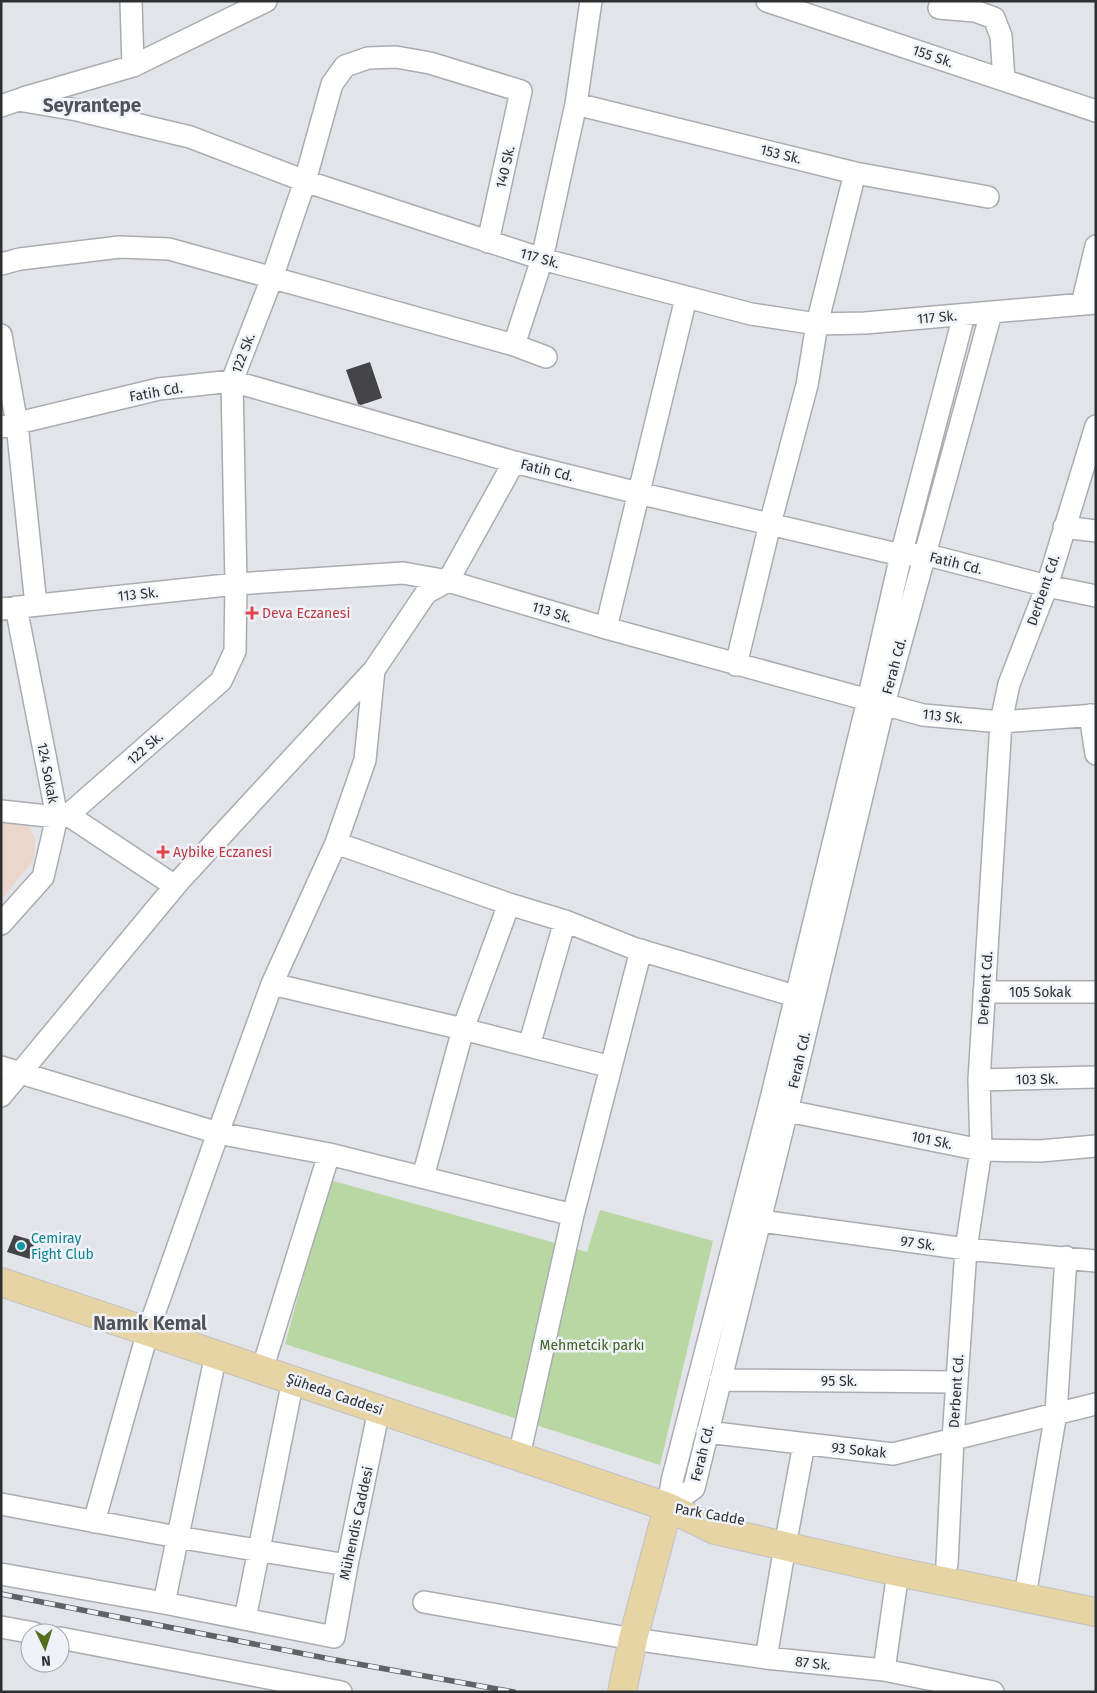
<svg xmlns="http://www.w3.org/2000/svg" width="1097" height="1693" font-family="'Fira Sans',sans-serif">
<style>
.education{fill:#ecd6c9}
.green{fill:#b8d7a3}
.building{fill:#434348}
.lines{fill:none;stroke-linecap:round;stroke-linejoin:round}
.minor-casing{stroke:#aaacb1;stroke-width:24}
.major-casing{stroke:#c0c1c1;stroke-width:30}
.minor{stroke:#fff;stroke-width:21}
.major{stroke:#e7d4a5;stroke-width:28}
.rail-casing{stroke:#616265;stroke-width:5.5}
.rail{stroke:#eff2f8;stroke-width:4;stroke-dasharray:11;stroke-linecap:butt}
.health-dot{fill:#e0444e;stroke:#eff2f8;stroke-width:2}
.culture-dot{fill:#0f9aa8;stroke:#eff2f8;stroke-width:2}
.labels{text-anchor:middle;stroke-width:5;stroke-linejoin:round;paint-order:stroke}
.street-label{font-size:14px;fill:#2e2f31;stroke:#eff2f8}
.health-label{font-size:14px;fill:#be3a42;stroke:#eff2f8;text-anchor:start}
.culture-label{font-size:14px;fill:#0d838f;stroke:#eff2f8;text-anchor:start}
.park-label{font-size:14px;fill:#3d621f;stroke:#eff2f8}
.district-label{font-size:19px;font-weight:bold;fill:#525459;stroke:#eff2f8}
</style>
<rect width="100%" height="100%" fill="#e2e4ea"/>
<path class="education" d="M1,815l24,3 10,20 -1,21 -33,41z"/>
<path class="green" d="M330,1180l257,72 13,-42 113,31 -53,224 -375,-121z"/>
<path class="building" d="M370,362l12,36 -21,7 -3,-1 -12,-34z
M14,1235l21,6 -5,18 -23,-7z"/>
<g class="lines">
<defs>
<path id="minor" d="M131,1l2,65
M767,1l329,110
M939,8l36,3 19,7 7,18 3,44
M23,98l110,-32 133,-65
M576,104l279,69 133,24
M1,106l17,-6 59,10 113,27 115,44 237,78 209,55 66,10 48,-1 231,-20
M1,264l19,-5 100,-12 49,2 345,96 32,12
M1082,304l14,-58
M1,335l16,89 19,181
M514,345l28,-86 34,-155 15,-103
M1,427l158,-38 73,-8 282,81 124,31 263,62 23,-1 123,32 49,10
M1064,527l32,4
M1,609l235,-25 167,-11 45,8 158,47 317,87 78,7 95,-7
M606,628l80,-330
M736,665l34,-141 37,-139 10,-61 38,-151
M1090,715l6,39
M1,811l56,6 11,-2 153,-134 14,-30 1,-67 -4,-203 40,-103 33,-97 27,-97 13,-18 23,-8 28,-1 34,6 91,28 -33,151
M68,815l107,71
M336,843l173,61 56,17 68,27 162,48
M1,924l42,-47 14,-60 -41,-210
M272,984l191,45 148,38
M984,992h112
M529,1046l36,-125
M1,1067l217,66 111,21 244,61
M979,1080l117,-3
M1,1096l179,-216 194,-210 52,-77 22,-12 66,-119
M773,1108l208,42 59,1 56,-5
M423,1177l40,-148 46,-125
M746,1219l220,30 130,12
M262,1370l67,-216
M720,1380l237,2
M707,1432l186,22 203,-50
M519,1456l54,-241 68,-265
M1,1504l176,33 170,28
M668,1507l26,-19 93,-377 97,-407 107,-391
M668,1507l4,-26 97,-374 99,-407 33,-145 63,-240
M94,1522l54,-191 70,-198 54,-149 64,-141 29,-83 9,-90
M947,1564l6,-125 13,-190 15,-99 -2,-70 22,-358 8,-38 38,-98 49,-160
M1,1574l163,29 170,34 13,-72 32,-156
M1027,1584l29,-171 10,-156
M424,1602l209,37 133,19 118,12 109,22
M164,1603l52,-249
M245,1619l48,-239
M1,1627l33,6
M60,1638l281,54
M766,1658l19,-112 19,-102
M884,1670l14,-98"/>
<path id="major" d="M1,1282l667,225 47,23 183,42 198,40
M622,1692l11,-53 35,-132"/>
</defs>
<use href="#minor" class="minor-casing"/>
<use href="#major" class="major-casing"/>
<use href="#minor" class="minor"/>
<use href="#major" class="major"/>
<defs>
<path id="rail" d="M1,1594l329,65 184,33"/>
</defs>
<use href="#rail" class="rail-casing"/>
<use href="#rail" class="rail"/>
</g>
<g class="health-dot">
<path d="M249.5 605.5h5v5h5v5h-5v5h-5v-5h-5v-5h5z"/>
<path d="M160.5 844.5h5v5h5v5h-5v5h-5v-5h-5v-5h5z"/>
</g>
<circle class="culture-dot" cx="21" cy="1246" r="5"/>
<g class="labels">
<g class="street-label">
<text transform="translate(933 56) rotate(19)" y="5">155 Sk.</text>
<text transform="translate(781 154) rotate(14)" y="5">153 Sk.</text>
<text transform="translate(505 167) rotate(-77)" y="5">140 Sk.</text>
<text transform="translate(540 258) rotate(16)" y="5">117 Sk.</text>
<text transform="translate(937 317) rotate(-5)" y="5">117 Sk.</text>
<text transform="translate(243 353) rotate(-69)" y="5">122 Sk.</text>
<text transform="translate(156 392) rotate(-10)" y="5">Fatih Cd.</text>
<text transform="translate(547 470) rotate(14)" y="5">Fatih Cd.</text>
<text transform="translate(956 563) rotate(14)" y="5">Fatih Cd.</text>
<text transform="translate(1043 590) rotate(-71)" y="5">Derbent Cd.</text>
<text transform="translate(138 594) rotate(-6)" y="5">113 Sk.</text>
<text transform="translate(552 612) rotate(17)" y="5">113 Sk.</text>
<text transform="translate(894 666) rotate(-75)" y="5">Ferah Cd.</text>
<text transform="translate(943 716) rotate(7)" y="5">113 Sk.</text>
<text transform="translate(145 748) rotate(-41)" y="5">122 Sk.</text>
<text transform="translate(48 773) rotate(79)" y="5">124 Sokak</text>
<text transform="translate(985 988) rotate(-86)" y="5">Derbent Cd.</text>
<text x="1040" y="997">105 Sokak</text>
<text transform="translate(799 1060) rotate(-77)" y="5">Ferah Cd.</text>
<text transform="translate(1037 1079) rotate(-1)" y="5">103 Sk.</text>
<text transform="translate(932 1140) rotate(12)" y="5">101 Sk.</text>
<text transform="translate(918 1243) rotate(8)" y="5">97 Sk.</text>
<text x="839" y="1386">95 Sk.</text>
<text transform="translate(956 1391) rotate(-86)" y="5">Derbent Cd.</text>
<text transform="translate(335 1394) rotate(19)" y="5">Şüheda Caddesi</text>
<text transform="translate(859 1450) rotate(6)" y="5">93 Sokak</text>
<text transform="translate(702 1453) rotate(-76)" y="5">Ferah Cd.</text>
<text transform="translate(710 1514) rotate(10)" y="5">Park Cadde</text>
<text transform="translate(356 1523) rotate(-78)" y="5">Mühendis Caddesi</text>
<text transform="translate(813 1663) rotate(6)" y="5">87 Sk.</text>
</g>
<g class="health-label">
<text x="262" y="618">Deva Eczanesi</text>
<text x="173" y="857">Aybike Eczanesi</text>
</g>
<g class="culture-label">
<text x="31" y="1243">Cemiray<tspan x="31" dy="16">Fight Club</tspan></text>
</g>
<g class="park-label">
<text x="592" y="1350">Mehmetcik parkı</text>
</g>
<g class="district-label">
<text x="92" y="112">Seyrantepe</text>
<text x="150" y="1330">Namık Kemal</text>
</g>
</g>
<rect width="1097" height="1693" fill="none" stroke="#2e2f31" stroke-width="5"/>
<g transform="translate(45 1648) rotate(176)"><circle r="24" fill="#eff2f8" stroke="#a2a4a8"/>
<path d="M0-4L9 19L0 12L-9 19Z" fill="#566d1e"/>
<text y="-8" font-size="14" font-weight="bold" text-anchor="middle" fill="#2e2f31">N</text>
</g>
</svg>
